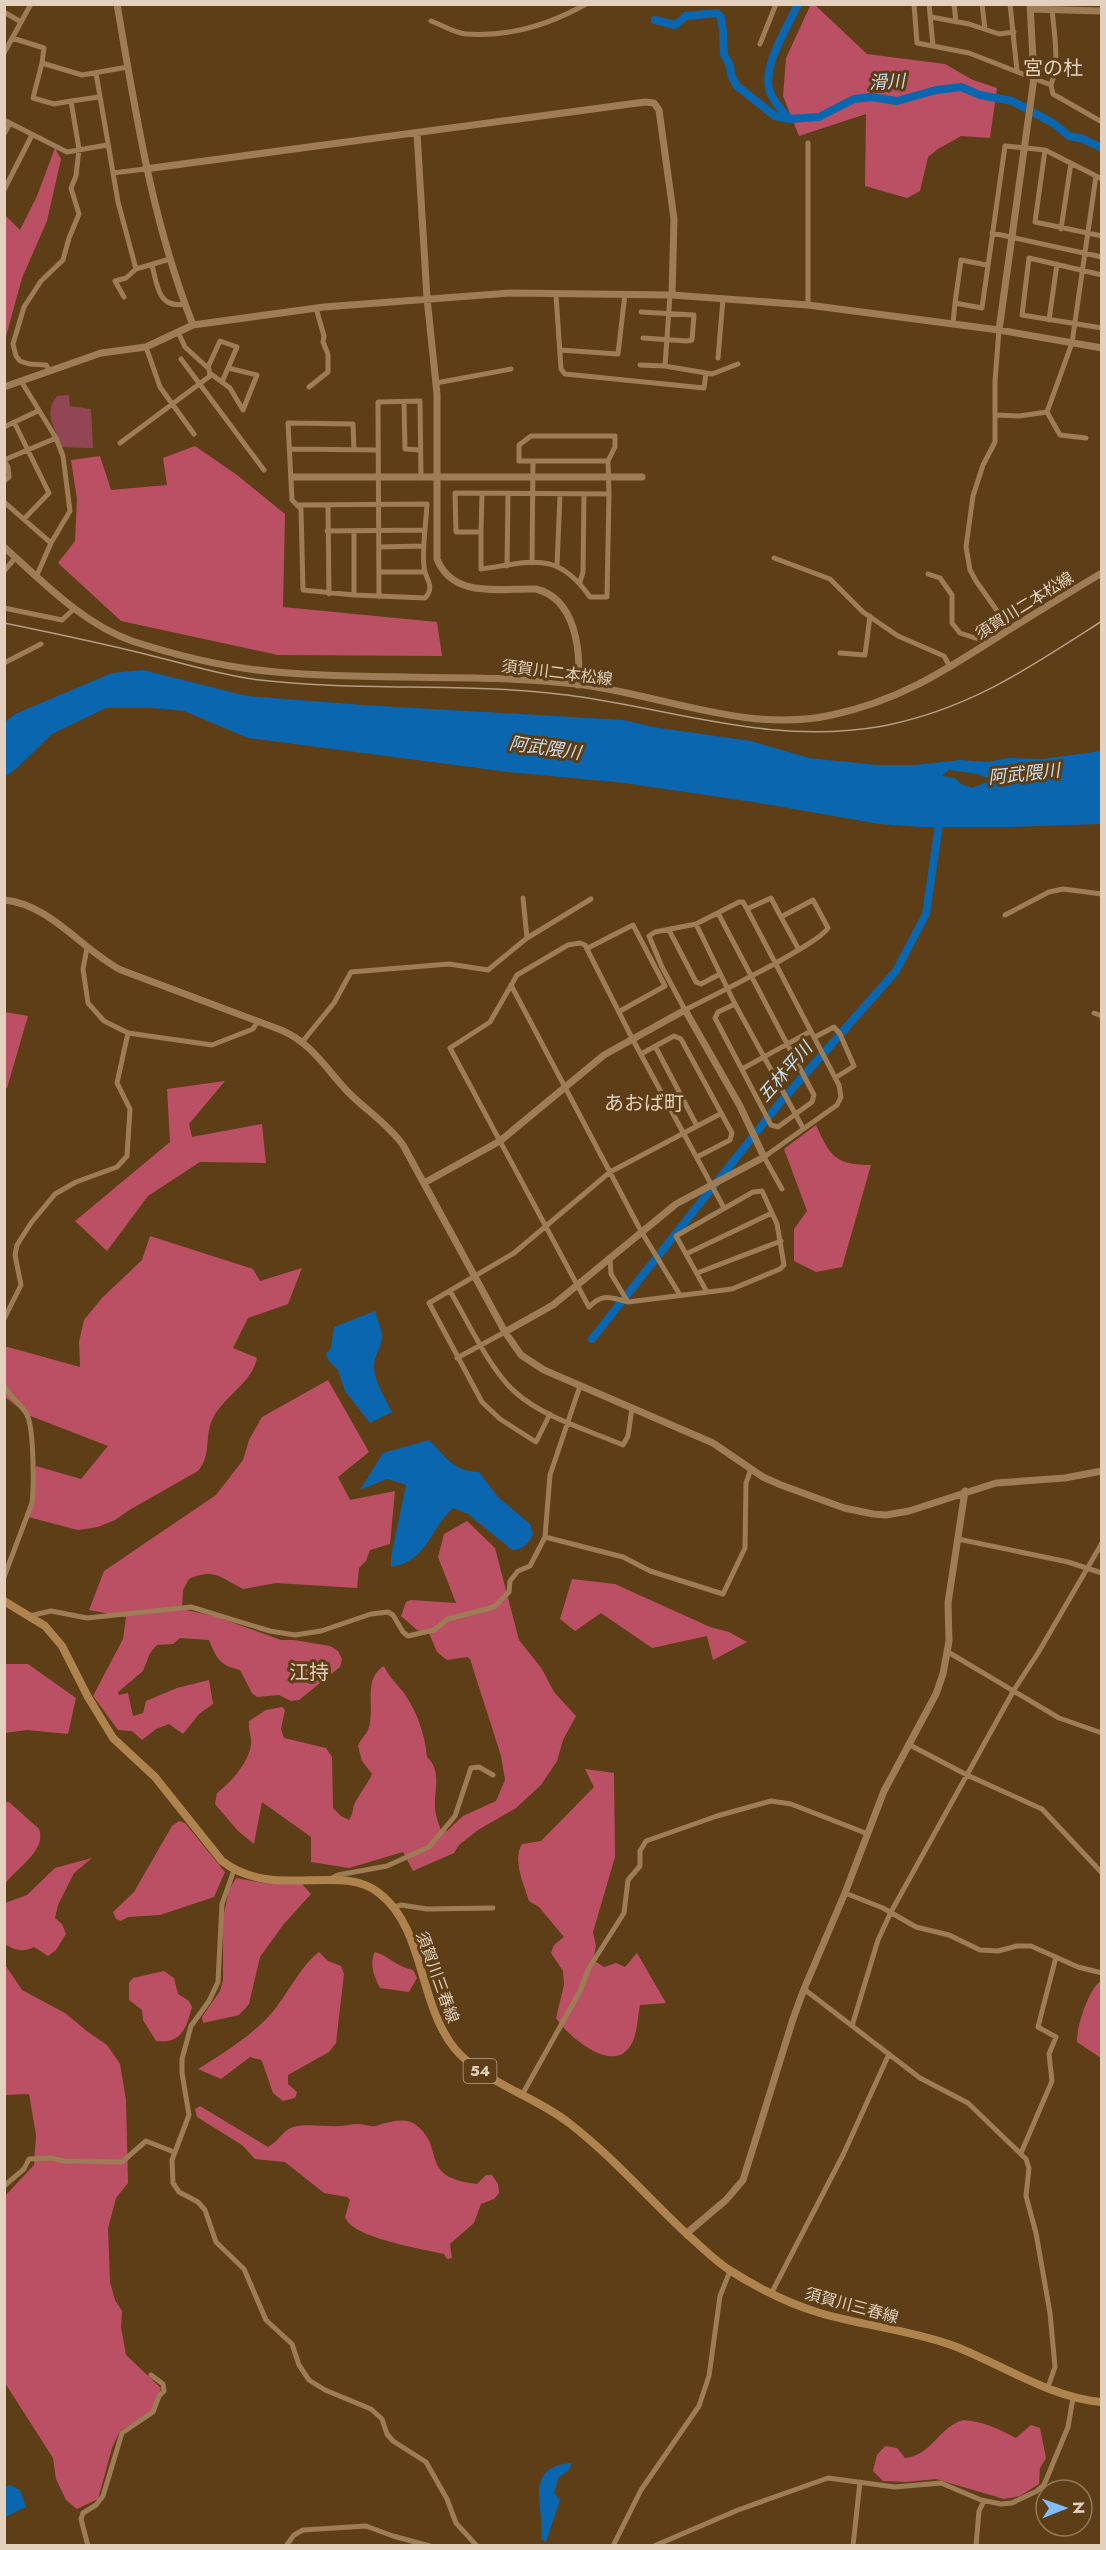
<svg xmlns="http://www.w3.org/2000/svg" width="1106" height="2550" font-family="Jost,'Noto Sans JP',sans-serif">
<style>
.green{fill:#924654}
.forest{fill:#bb5065}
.water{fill:#0966af;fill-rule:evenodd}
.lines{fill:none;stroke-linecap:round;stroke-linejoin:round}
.river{stroke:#0966af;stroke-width:8}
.street{stroke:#9e7c55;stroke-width:5}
.secondary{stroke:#9e7c55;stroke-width:7}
.primary{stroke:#af834e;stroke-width:8}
.rail{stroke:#b59d83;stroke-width:1.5}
.labels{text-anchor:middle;stroke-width:6;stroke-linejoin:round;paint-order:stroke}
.shield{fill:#5d3e17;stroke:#bca58b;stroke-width:1.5}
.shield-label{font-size:15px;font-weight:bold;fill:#e4d1bd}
.street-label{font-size:16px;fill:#e4d1bd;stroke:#5d3e17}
.water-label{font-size:18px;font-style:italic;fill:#cbdef1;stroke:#5d3e17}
.quarter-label{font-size:20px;fill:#e4d1bd;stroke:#5d3e17}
</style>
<rect width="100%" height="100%" fill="#5d3e17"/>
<path class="green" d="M69,395l1,11 21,3 2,39 -31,-1c-6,-19 -20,-32 -5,-51z"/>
<path class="forest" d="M811,4l4,1 52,49 78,10 28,16 24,8 -7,50 -29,-2 -23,13 -10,8 -8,34 -13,7 -42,-12 1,-72 -67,22 -16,-40 3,-38z
M55,148l6,11 -14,62 -25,57 -17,62v-125l15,15 17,-34z
M195,446l42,29 48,39 -2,93 154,15 5,34 -164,-1 -157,-34 -63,-58 17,-22 2,-42 -6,-39 29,-4 11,34 56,-5 -4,-27z
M5,1012l23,4 -21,72h-2z
M225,1081l-36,43 3,13 70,-13 4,39 -66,-1 -52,34 -41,55 -32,-30 95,-79 -3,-53z
M816,1125c14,31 19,40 55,40l-29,102 -26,5 -22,-11v-32l13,-18 -23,-62z
M150,1236l103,33 7,12 42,-13 -14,36 -40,14 -15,30 24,10c-5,25 -32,37 -44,60 -9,17 -1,37 -15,53l-67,38 -16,11 -17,7 -20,3 -50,-13 8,-51 45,13 27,-33 -80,-31 -23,-18 -1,-51 76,21 -1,-25 5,-22 18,-22 40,-38z
M328,1380l41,72 -31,25 12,23 45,-9 -5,53 -20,6 -4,11 -7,7 -2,20 -81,-5 -33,6c-23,-12 -29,-21 -54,-10l-6,11 -1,19 35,8 64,23h13l36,6 8,5 4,8 -2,8 -41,33 -8,1 -12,-6 -22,2 -5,-4 -12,-23c-21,-5 -23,-11 -31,-30l-29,-2 -7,6 -16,1 -7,8 -7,18 -25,21 1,3 9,-2 5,23 10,-3 3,-12 31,-13 32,-8 4,24 -14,10 -16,20 -14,-10 -13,5 -14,11 -10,-9 -14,-1 -25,-34 30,-57 3,-22 -37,-7 15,-39 112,-76 27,-35 6,-20 13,-23z
M467,1521l28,27 24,92 23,29 12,23 22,24 -13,24 -6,21 -16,24 -25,23 -38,22 -19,15 -5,8 -41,18 -10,-19 -54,16 -38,-6v-25l-49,-35 -8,42 -16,-13 -23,-27 2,-11c14,-11 31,-29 34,-48 1,-8 -3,-15 -2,-24l17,-11 16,-3 3,3 -4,19 3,9 42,10 6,9 1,51 8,8 8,4c5,-7 3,-13 7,-19 5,-10 12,-17 16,-27l-10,-13 -4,-15c2,-6 7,-10 10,-16 8,-20 -6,-52 16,-64 5,11 13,18 20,27 13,19 21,41 23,64 15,14 7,32 8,50 0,8 4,16 6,24h6l16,-15 33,-15 9,-21 -4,-24 -31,-97 -3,-2 -20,3 -10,-8 -8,-19 -12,-3 -16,-14 5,-14 5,-2 45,3 -18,-46 6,-23z
M572,1579l43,5 95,43 19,5 18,10 -34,18 -6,-24 -55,12 -51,-35 -26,18 -15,-12z
M5,1664h23l48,34 -8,36 -41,-4 -22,3z
M585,1769l29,4 1,84 -22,75 3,14 -3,14 11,7 12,-4 9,4 12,-14 29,50 -26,2c-3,14 -2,34 -13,45 -19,21 -61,-16 -71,-32l8,-33 -1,-14 -12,-18 3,-8 10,-8 -25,-30 -10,-6c-5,-17 -17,-41 -7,-57l19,-3 53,-54z
M5,1802h4l30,27c8,22 -23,39 -34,55z
M179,1821l6,2 40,49 -11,25 -54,18 -32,2 -7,4 -5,-2 -3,-7 21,-20 38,-66z
M92,1858l-18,15 -16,32 -3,13 7,6 4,10 -10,16 -8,6 -14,-9c-11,5 -17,4 -28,-2l-1,-42 22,-8 28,-27z
M236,1878l27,5 39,1 9,10 -28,31 -23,32 -11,47 -10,11 -36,8 -1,-6 18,-26 3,-11v-62l6,-28z
M319,1952l9,9 13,5 3,8 -8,69 -7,9 -41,23v9l9,8 -2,6 -12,3 -10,-8 -10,-29 -2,-4 -11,-3 -29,22 -23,-10c24,-15 53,-33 72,-54 16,-18 31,-50 49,-63z
M375,1952c14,4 22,15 38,18l4,8 -8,14 -29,-4c-6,-12 -11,-24 -5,-36z
M4,1963l18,27 43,23 23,19 19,13 13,19 6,36 2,83 -12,15 -8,30 2,54 5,18 7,11 -1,16 5,28 35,33 -9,23 -32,20 -8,17 -14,51 -21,10 -11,-9 -10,-21 -3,-21 -48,-75v-187l29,-31 2,-30 -7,-41 -24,1z
M164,1971l10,7 4,16 11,7 3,6c-6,21 -10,37 -36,34l-13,-21 -1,-10 -13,-10v-17l4,-5z
M1101,1981h1l-1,77 -24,-16c-1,-14 12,-54 24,-61z
M200,2106l68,41c10,-5 15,-17 25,-20 13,-4 32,0 46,-1 6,0 12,-2 18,-2 7,0 12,3 18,2 13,-3 29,-10 41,-1 31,24 1,52 61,59l9,-9h6l6,9 1,9 -5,6 -13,5 -7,19 -24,21 2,14 -5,1 -3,-5c-21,-5 -92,-16 -99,-37l5,-17 -3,-3 -23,-4 -39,-31 -30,-3 -13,-14 -45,-28 -2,-8z
M963,2420c19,1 36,9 53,18l15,-13 9,3 6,30 -6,10 -1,16 -19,12 -16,3 -68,-20 -30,3 -23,-1 -10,-10 4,-16 8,-9 12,2 8,10c26,-2 34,-31 58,-38z"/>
<path class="water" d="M143,670l104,26 116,9 261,15 29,7 98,14 58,17 68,7h38l45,-5 28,2 19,-4 35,1 59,-8v73l-94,3h-86l-42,-3 -126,-22 -129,-19 -116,-11 -260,-34 -64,-27 -31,-3h-47l-54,26 -35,34 -12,9v-55l10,-8 97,-41zM949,770l28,4 15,6 -20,8 -11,-4 -6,-6 -13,-2z
M375,1311c2,8 8,20 7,28 -2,11 -8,17 -8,28 1,16 11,31 18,45l-22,11 -25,-32 -7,-21 -10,-10 -2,-7 5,-5 3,-21z
M429,1440c18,18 24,31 50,32l19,25 32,27 3,10c-3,9 -11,16 -21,16l-44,-36 -15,-6c-24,22 -25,53 -62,59v-10l15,-72 -19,-6 -27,11 23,-37z
M572,2463l-4,8 -9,6 -5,16 6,7 -14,42 -5,-3c4,-32 -19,-73 31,-76z
M10,2485l10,5 6,17 -21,10v-30z"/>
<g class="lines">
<path class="river" d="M655,20l20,5 11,-9 31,-3 4,4 2,14 1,24 6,10 1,10 6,11 38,30 14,3 30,-2 35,-18 17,-2 26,4 39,-11 25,-3 19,8 32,6 41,22 16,13 14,3 19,9
M789,119c-6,-8 -16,-18 -19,-27 -9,-25 18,-65 28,-88
M592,1339l186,-234 118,-134 30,-57 14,-96"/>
<path class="street" d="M914,4l3,39 52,10 82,32 2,9 49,28
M929,4l4,42
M954,4l2,18
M982,4l3,25
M1010,4l7,67
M4,12l17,10
M931,17l38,7 30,10 15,-2
M431,21c11,4 24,12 35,13 43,3 83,-9 120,-30
M12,38l32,10 -2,15 40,12 46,-8
M760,44l16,-40
M4,53l27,-49
M42,63l-9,35 21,6 17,-3
M96,73l22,129 18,67 34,-10
M1051,85c9,-24 3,-51 1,-76
M4,120l63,32 40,-7
M4,134l6,-11
M1045,150l-10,72 67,14
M113,173l32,-4
M4,190l28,-55
M1061,229l10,-66
M992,233l110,24
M152,265c5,19 6,44 32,39
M987,265l-26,-5 -6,43 27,5 23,-162 40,4 57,29
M1102,275l-73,-17 -7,57 80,13
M556,295l5,74 4,5 139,14 2,-15 -41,-7 5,-71
M124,297l-9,-16 11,-3 10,-9
M808,305v-162
M641,312l53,3 -2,25 -5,1 -44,-3
M1049,320l8,-56
M953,323l2,-20
M999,330l-4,51v61l-12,23 -10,31 -7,51 4,23 6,11 34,48
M146,347l14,40 34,47
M560,350l58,4 7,-60
M718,358l5,-59
M181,359l83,111
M640,365l25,1
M208,367l12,-26 17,6 -15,35
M228,368l29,7 -14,35
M50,371l-4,-6 -17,-1 -9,-3 -4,-5 -3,-12 11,-37 17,-26 22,-21 6,-22 10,-24 -8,-26 5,-12 3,-27 -8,-48 28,-4
M706,373l6,1 26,-10
M211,374l19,14 13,22
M21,381l35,57 7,18 7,55 -19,32 -14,32
M436,383l75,-14
M309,387l19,-15v-18l-5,-12 1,-6 -8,-28
M404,402l1,47 15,1
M1047,412l25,-69 24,-167
M996,415l23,1 28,-4 13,23 26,3
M14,422l35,71 -25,26
M4,427l34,-16
M120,443l90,-67 -1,-7 -24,-22 -7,-15
M289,449l89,1
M608,461l7,-14v-11h-84l-12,9v16h89l1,33 -154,-1 1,39h25v37c51,-7 76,-19 109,28h17l2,-103
M4,481l5,-4 -1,-10 -4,-7 52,-22
M4,502l47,41
M297,505l130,-1c-1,21 -5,43 -3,63 1,12 12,19 1,31l-71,-3 -51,-5 -2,-81 -9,-9 -4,-77 65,1 1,26
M328,505l1,89
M327,531l98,-1
M481,532l1,-38
M379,547l45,-1
M774,558l56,21 33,33 35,24 46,20 6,11
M532,563l1,-101
M507,566l1,-72
M557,566l3,-71
M4,571l12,-14
M379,572h45
M928,574l12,4 12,17v28l8,10 21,7 5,4
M580,582l3,-10 1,-78
M354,595v-64
M379,597l-1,-195 42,-1 1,77
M4,608l58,12 13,-12
M840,653l25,2 5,-39
M4,663l37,-19
M523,898l4,40
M747,909l24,-11 10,19 32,-17 15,28c-10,17 -118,69 -143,82l-23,-43 -13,-31 6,-4 41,-8 43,-22h4l4,7 92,176 2,12 -4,8 -73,52 18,32
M718,913l96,182 -2,7 -34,25 -7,-2 -56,-107 3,-6 17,-8
M1005,915l44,-23 14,-3 39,5
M781,917l18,33
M696,924l39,80 68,124
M669,930l27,52 5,2 19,-10
M87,948l-4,21 5,34 16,18 24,12 84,12 41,-16 5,-8
M588,948l45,-23 32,61 -45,25
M511,985l130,246 39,64
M1094,1013l8,3
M815,1037l19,-10 6,7 14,32 -19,12
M303,1041l31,-38 17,-31 98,-8 39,6 39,-32 64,-39
M655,1046l42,80
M641,1054l33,-18 7,3 51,94 -2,7 -33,17
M742,1069l69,-38
M686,1254l86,-41
M610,1259l1,15 17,28 104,-13 48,-20 4,-4 -7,-41 -15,-33 -9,1 -77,44 31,56
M697,1273l84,-32
M450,1291c17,29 40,79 65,101 29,26 73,38 108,53l5,-9 4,-28
M628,1302c-17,-5 -26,-9 -39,5l-139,-259 40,-26 27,-47 51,-30 12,-2 5,2 48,95 91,168
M4,1319l17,-34 -6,-30 2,-10 14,-22 24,-29 21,-12 41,-15 10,-11 3,-47 -13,-26 11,-50
M457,1358l48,-26
M4,1385c6,13 17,18 23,30 7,13 7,72 5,88l-28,74
M550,1414l-14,28 -36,-23 -18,-17 -53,-99 85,-50 96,-81 110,-58
M545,1537l78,20 27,14 73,23 22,-46 1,-65 5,-14
M958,1539l110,23 34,11
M29,1616l22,-5 36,7 104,-11 79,24 25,4 26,-4 50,-17 17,-2 5,3 10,17 5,4 26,-6 14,-11 46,-12 15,-15 1,-11 8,-10 12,-5 15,-29 5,-62 30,-89
M948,1652l111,66 43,15
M908,1744l59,31 75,34 60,64
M234,1870l-12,34 -4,78 -9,19 -18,25 -9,33v14l7,42 -17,45 1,23 6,9 19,10 7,8 11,32 28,27 22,51 26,24 7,21 10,15 16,10 46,19 11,10 5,15 6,7 33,21 21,37 9,24 21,23
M330,1879l8,-4 49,-9 42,-19 26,-31 16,-48 8,-1 14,8
M845,1893l38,15 33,19 33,8 31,15 18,1 19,-5h14l47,21 24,6
M394,1907l7,-2 26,4 66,-1
M804,1989l116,89 48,25 58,56 3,9 -3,28 10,37 14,80 5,54 -7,20
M852,2026l26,-86 13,-28 123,-222 24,-37 64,-110
M522,2095l58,-104 9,-23 35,-55 4,-33 12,-14v-15l6,-10 71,-25 54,-15 20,3 77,30
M1021,2153l31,-72 -3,-27 7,-17 -18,-10 18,-70
M4,2186l20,-17 5,-10 22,-1 13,3 58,1 24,-21 28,11
M772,2292l71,-137 46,-101
M88,2546l-7,-27 2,-6 13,-8 7,-9 19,-63 31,-21 6,-16 5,-5 -1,-7 -12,-9
M286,2546l8,-11 9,-5 63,-4 27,10 37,10
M613,2546l28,-56 58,-84 10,-30 11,-80 10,-25
M654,2546l84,-36 90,-32 67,9 46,-4 40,17 20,4 11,-1 25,-12 7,-6 24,-58 5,-29
M853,2546l7,-64
M976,2546l3,-35 5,-10"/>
<path class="secondary" d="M117,4c19,111 35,217 76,321
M1031,9l71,2
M417,133l10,165 10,96v165c16,40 63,29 99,30 40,10 45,62 42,96
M145,169l500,-67 9,1 5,7 15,109 -2,76
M999,330l35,-252 -4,-74
M4,387l97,-34 45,-6 47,-22 131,-18 187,-14 161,2 136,10 191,25 103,18
M292,477h350
M4,547c38,34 79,77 128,94 46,15 96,27 144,31 100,9 200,1 300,12 85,10 170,50 256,31 66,-14 109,-42 164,-77 35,-22 70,-44 106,-65
M4,900c46,4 78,50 117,70l160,60c31,13 45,39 68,63 18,18 39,31 54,52l102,187 16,23 23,15 169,73 50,34 18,8 63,23 29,6 13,1 23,-4 87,-28 69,-5 37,-7
M424,1183l76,-42 104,-86 81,-45 55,96 24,51 -88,47 -123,101 -48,27
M687,2233l39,-33 17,-20 50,-161 11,-30 41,-96 39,-102 52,-97 7,-20 6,-33 -1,-38 17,-112"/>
<path class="primary" d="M4,1601l41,25 17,20 26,51 25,41 42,39 67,84c52,40 118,1 157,32 46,35 39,111 76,156 30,35 79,46 114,74 44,34 80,76 120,113 14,12 27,26 42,35 27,17 59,33 89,42 44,13 91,17 134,33 47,18 97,52 148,56"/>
<path class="rail" d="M4,623c49,10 97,20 145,32 37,9 74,21 111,25 102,12 205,2 307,15 108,14 204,51 316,31 87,-17 146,-58 219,-105"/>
</g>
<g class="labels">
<rect class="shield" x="463.5" y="2059" width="33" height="24" rx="4.5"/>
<g class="shield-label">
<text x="480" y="2076">54</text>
</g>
<g class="street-label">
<text transform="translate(1024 605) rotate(-32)" y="6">須賀川二本松線</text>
<text transform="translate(557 672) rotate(7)" y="6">須賀川二本松線</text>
<text transform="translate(438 1977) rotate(70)" y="6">須賀川三春線</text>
<text transform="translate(852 2305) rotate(15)" y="6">須賀川三春線</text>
</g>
<g class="water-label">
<text transform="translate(887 82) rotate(-3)" y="6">滑川</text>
<text transform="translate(545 748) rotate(8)" y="6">阿武隈川</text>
<text transform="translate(1024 774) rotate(-6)" y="6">阿武隈川</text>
<text transform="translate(785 1072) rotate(-49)" y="6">五林平川</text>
</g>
<g class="quarter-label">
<text x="1053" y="75">宮の杜</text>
<text x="644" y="1110">あおば町</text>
<text x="309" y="1679">江持</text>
</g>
</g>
<rect width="1106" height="2550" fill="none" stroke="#e4d1bd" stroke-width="12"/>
<g transform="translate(1064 2508) rotate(89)"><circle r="28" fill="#5d3e17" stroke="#937959" stroke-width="1.5"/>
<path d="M0-4.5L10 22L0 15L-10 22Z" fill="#81bdfa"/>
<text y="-9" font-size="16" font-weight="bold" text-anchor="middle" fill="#e4d1bd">N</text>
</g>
</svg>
